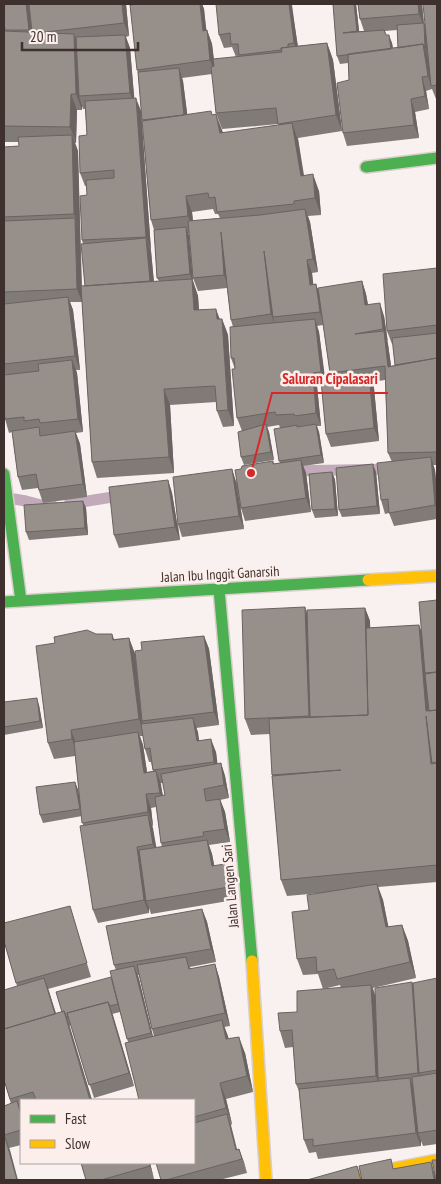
<svg xmlns="http://www.w3.org/2000/svg" width="441" height="1184" font-family="'PT Sans Narrow',sans-serif">
<style>
.lines{fill:none;stroke-linecap:round;stroke-linejoin:round}
.stream{stroke:#c3aabb;stroke-width:11}
.fast-casing{stroke:#d8cecb;stroke-width:14}
.slow-casing{stroke:#d8cecb;stroke-width:14}
.fast{stroke:#4caf50;stroke-width:11}
.slow{stroke:#ffc107;stroke-width:11}
.wall{fill:#817b77;fill-rule:evenodd}
.shaded-wall{fill:#696461}
.building{fill:#968f8a;stroke:#696461}
.labels{text-anchor:middle;stroke-width:5;stroke-linejoin:round;paint-order:stroke}
.street-label{font-size:14px;fill:#3d302d;stroke:#fceeeb}
.leader{fill:none;stroke:#d62828;stroke-width:2}
.callout-dot{fill:#d62828;stroke:#fceeeb;stroke-width:2}
.callout-label{font-size:15px;text-anchor:middle;font-weight:bold;fill:#d62828;stroke:#fceeeb;stroke-width:5;stroke-linejoin:round;paint-order:stroke}
</style>
<rect width="100%" height="100%" fill="#f8f1ef"/>
<g class="lines">
<path class="stream" d="M289,471l104,-2
M8,498l18,3 23,6 4,-1
M69,504l56,-9"/>
<defs>
<path id="fast" d="M366,167l71,-9
M4,474l17,127
M219,589l33,372
M4,602l364,-22"/>
<path id="slow" d="M368,580l69,-4
M252,961l14,219
M335,1180l102,-20"/>
</defs>
<use href="#fast" class="fast-casing"/>
<use href="#slow" class="slow-casing"/>
<use href="#fast" class="fast"/>
<use href="#slow" class="slow"/>
</g>
<path class="wall" d="M4,4h122l3,32 -3,1 4,11 4,50 7,13 10,139 3,32 5,-1 -2,-3 -3,-48 -3,-10 -13,-147 -1,-3 2,-66h63l2,5 2,22 1,-1 5,14 2,15 22,-2 -4,-10 -8,1 -5,-13 72,-31 7,42 29,-3 6,17 9,71 -44,7 6,37 15,16 2,24 -13,1 2,6 8,50 -6,1 1,11h3l3,9 43,-12 4,13 2,10 16,12 7,50 4,-1 -2,-21h-1l-5,-13 50,-63v197h-4l2,5 2,20v29l-43,7 -5,-13 -4,1 -4,-14 11,-38 -4,-9 -3,-73 -13,2 2,6 5,53 -48,6 -5,-13 -4,-48h-5l4,40h-4l2,6 5,31 -21,3 3,7 5,39 -66,9 -4,-13 -4,-23 7,44 -62,8 -4,-13 2,16 -61,8 -5,-13 54,-55 4,13 5,31 55,-55 4,13 37,-21 1,3 6,-1 -1,-2 1,-33 -1,-3 -12,2 2,5 5,28 -30,5 -3,-8 1,-26 -5,-13 -2,-49 -4,-11 2,-31 -2,-7 -4,-32 -29,3 -5,-13 -4,-45h-1l5,48 5,15 1,14 21,9h2l6,16 6,91 -11,1 -6,-16 -1,-9 -46,3 4,68 -77,5 -5,-16 -10,-160h-12l3,8 7,60h-4l1,3 6,59 -7,1 4,11 7,53 -44,6 -5,-15 -16,2 -4,-13 -6,-45 -3,1 -4,-14 -1,-6v-266l15,-1v-4h-15zM212,74l4,39 6,16 56,-5 1,1 -56,8 -1,-3 -9,-15 -26,-1 -4,-33 -1,-3zM82,106l1,3h2l2,26 -7,38 5,13h2v9l-5,45 1,4 2,42h-3l-4,-135 -3,-8h1l1,-33h5zM213,209l2,5h3l2,4 -27,3 -1,-9zM323,325l7,48 2,7 -7,1 -6,-49 -2,-6z
M333,4h23l3,27h5l-4,-12 -2,-15h64l2,19 2,3 11,-22v95h-1l-4,-10 -6,2 3,18 -14,3 4,26 -72,8 -4,-13 6,-53 -1,-17 -8,1 -3,-8zM397,30l1,18h-5l-1,-5 -6,-8 -1,-4z
M332,472l3,8 3,36 -23,2 -3,-8z
M376,472l4,42 -38,3 -3,-7z
M83,501l3,7 2,27 -59,5 -3,-8z
M437,600v282l-59,5 5,13 5,27 14,-2 6,16 8,37 -43,10 2,6 37,-12 2,5 23,-9v166l-14,2 -2,-5v5l-103,13 -2,-7 -7,1 -5,-13 -5,-49 -3,-7 -3,-37 -8,1 -5,-17 17,-19 44,-24 -1,-3 -17,4 -5,-15 -15,1 -6,-16 12,-49 12,-17 -34,3 -6,-16 -9,-105 -2,-41 -19,1 -6,-16 62,-107 58,-4 5,13v7l49,-3 3,8z
M96,634h16l2,5 15,-1 6,16 7,-4 62,-14 5,13 10,76 -23,3 3,12 17,12 1,12 4,-1 4,13 4,22 -9,2 5,12 5,30 -21,3 3,9 2,11 16,12 4,23 -83,14 -2,-6v5l-51,10 -5,-13 -11,-94 -39,7 -3,-8 35,-33 3,8 2,11 -5,-45 -21,3 -6,-16 7,-100zM140,736h3l2,13 4,13h2l2,9 -6,1 -4,-27zM160,783h3l2,12h-2zM156,807l5,36 1,4 -6,1 -4,-22h1l-2,-18z
M4,702l35,3 4,23 -39,7z
M70,906l4,13 17,58 -43,12 8,24 6,-1 51,-29 3,-13 -2,-5 88,-56 5,13 9,40 -26,5 1,2 24,-5 4,13 11,49 -6,1 4,11 17,15 8,39 -27,7 6,25 -1,1 6,24h2l8,24 -28,7h-58l33,-17v-63l-66,-58 -8,-30 -8,2 22,72 -40,12 -23,-73 -2,1 23,74h-71v45l-12,3 -5,32v-74l7,-2 -7,-24 13,-94 -13,-45zM138,975h1l13,54 2,7h-1z
M81,1163h69l4,16 -3,1h-65z"/>
<path class="shaded-wall" d="M26,4h4l4,39 -5,-13z
M122,4h4l3,32 -5,-13z
M200,4h2l2,5 4,35 -5,-13z
M289,4h2l1,1 7,51 -5,-13z
M354,4h2l4,35 -3,-8z
M418,4h4l2,23 -5,-13z
M424,23l3,8 1,25 -3,-8z
M207,30l5,14 3,29 -5,-13z
M74,34l6,16 -1,46 3,10v4l-6,-16z
M125,35l5,13 5,58 -5,-13z
M389,35l3,8 2,15 -3,-7z
M327,43l6,17 9,71 -6,-16z
M423,44l5,13 4,29h-1l-3,-10z
M179,68l4,13 6,47 -5,-13z
M422,77l4,14 3,18 -4,-13z
M71,94l6,16 -1,33 -6,-16z
M136,98l5,13 10,139 -5,-13z
M411,99l4,13 4,26 -5,-13z
M216,114l6,16 4,19 -6,-16z
M292,123l6,17 8,52 -5,-16z
M72,135l6,16 2,80 -6,-17z
M313,174l6,17 2,24 -6,-17z
M186,196l6,16 2,20 -6,-16z
M305,209l5,13 8,50 -5,-13z
M75,218l5,13 2,71 -5,-13z
M186,227l3,8 4,46 5,15 2,31 -6,-17 -2,-30 -2,-6z
M221,232l8,56 -5,-13z
M146,238l5,14 4,42 -5,-13z
M264,251l9,66 3,11 -5,-14z
M307,260l5,13 3,25 -5,-13z
M362,281l4,13 4,24 -5,-13z
M316,284l4,13 4,28 -4,-13z
M68,297l5,13 7,60 -5,-14z
M380,303l4,13 4,26 -5,-13z
M216,309l6,16 -5,-6z
M222,319l6,16 6,91 -6,-16z
M315,319l4,13 7,53 -5,-13z
M384,331l4,13 5,36 -5,-13z
M72,360l5,13 6,59 -5,-13z
M313,373l4,13 4,40 -5,-13z
M369,375l5,13 5,53 -5,-13z
M164,389l6,16 4,68 -5,-16z
M266,424l3,8 5,28 -3,-8z
M316,424l3,8 5,31 -3,-8z
M75,431l5,13 7,53 -4,-13z
M431,457l4,13 2,20v21l-2,-6z
M301,460l5,13 5,39 -5,-14z
M373,464l3,8 4,42 -3,-8z
M232,469l4,13 8,47 -5,-13z
M332,472l3,8 3,36 -3,-7z
M168,480l4,13 8,47 -5,-13z
M83,501l3,7 2,27 -3,-7z
M305,607l6,16 4,109 -6,-16z
M365,608l5,13 4,108 -5,-13z
M419,625l6,16v32l3,7 3,30 -5,1z
M204,636l5,13 10,76 -5,-13z
M129,638l6,16 7,67 2,5 1,9 -6,-16z
M37,698l2,7 4,23 -3,-7z
M426,716l6,47 4,9 -5,-8z
M193,718l5,14 3,22 -4,-13z
M71,730l6,16 1,10 -6,-17z
M138,732l5,13 6,41 -5,-13z
M211,739l5,13 3,23 -5,-13z
M221,763l4,13 4,22 -5,-13z
M156,771l5,13 3,22 -4,-13z
M75,782l3,8 5,26 -3,-7z
M146,794l5,14 2,18 -5,-14z
M220,799l5,13 5,30 -5,-13z
M148,815l5,13 5,29 -5,-13z
M207,840l5,14 5,25 -5,-13z
M137,847l5,13 4,41 3,7v5l-5,-13z
M225,864l5,13 4,23 -5,-13z
M377,884l6,16 9,44 -6,-17z
M202,909l5,13 9,40 -5,-13z
M402,925l6,16 8,37 -6,-16z
M215,964l4,13 11,49 -5,-13z
M134,966l5,13 16,67 -4,-13z
M44,978l5,13 11,37 -5,-13z
M412,982l5,13 2,78 3,9 1,5 -5,-14z
M371,985l6,17 1,76 4,9v5l-6,-16z
M108,1002l5,13 21,71 -5,-13z
M64,1011l6,16 22,73h-1z
M222,1020l6,16 4,19 -6,-16z
M239,1037l6,16 8,39 -6,-16z
M410,1078l4,13 4,42 3,8v5l-5,-13z
M220,1083l6,16 6,25 -6,-16z
M227,1114l4,13 9,36 -4,-13z
M5,1137l5,13 8,30h-1z
M239,1149l5,13 3,11 -5,-14z
M431,1162l4,13 1,5h-2z
M149,1163h1l4,16 -4,-13z"/>
<path class="building" d="M4,4h22l3,26h-24l-1,-9z
M29,4h93l2,19 -87,10 -5,-1z
M139,4h61l3,27 4,-1 3,30 -73,10 -7,-65z
M216,4h73l5,39 -6,1v3l-7,1v2l-42,5 -1,-11h-7l-1,-11 -11,2z
M333,4h21l3,27 -14,2 41,-3 2,5h3l2,14 -54,7z
M358,4h60l1,10 -59,5z
M423,4h14v81l-6,1z
M424,23l1,25 -2,-4 -25,4 -1,-23z
M4,31l70,3 2,60h-5l-1,33 -66,-1z
M125,35l5,58 -51,3 -3,-59z
M327,43l9,72 -58,9 -2,-16 -60,5 -5,-46 3,-1 -1,-7 69,-7 -1,-4z
M423,44l5,32 -6,1 3,19 -14,3 3,26 -71,8 -6,-50 12,-3 -1,-26z
M179,68l5,47 -42,5 -4,-48z
M136,98l10,139 -64,3 -2,-44 7,-1 -1,-15 28,-2v-8l-34,3 -1,-37 8,-1 -2,-34z
M211,111l1,4 4,-1 4,19 72,-10 9,53 12,-2 2,24 -21,3v3l-77,8 -2,-15 -6,1 -1,-5 -22,3 2,20 -37,4 -9,-99z
M72,135l2,79 -70,3v-70l15,-1 -1,-9z
M305,209l8,50 -6,1 3,25 6,-1 4,28 -47,5 -9,-66 7,63 -40,6 -10,-88 3,43 -31,3 -5,-57 72,-6z
M75,218l2,71 -73,3v-71z
M186,227l4,47 -33,4 -3,-48z
M146,238l4,43 -65,5 -4,-42z
M437,268v57l-50,6 -4,-57z
M192,279l2,31 22,-1 1,10h5l6,91 -11,1 -2,-25 -51,3 5,68 -77,5 -11,-176z
M362,281l3,24 15,-2 3,26 -28,5 29,-3 4,36 49,-9v94l-49,1 -3,-87 -55,7 -12,-85z
M68,297l7,59 -71,8v-60z
M315,319l6,53 -8,1 3,40 -21,3 -1,-2 -18,1 -1,-3 -38,6 -5,-49h3l-1,-11h-3l-1,-31z
M437,333v25l-42,7 -3,-27z
M72,360l6,59 -38,4 -1,-4 -15,2v-4l-19,2 -1,-6v-38l35,-4 -1,-7z
M369,375l5,53 -48,6 -5,-53z
M266,424l5,28 -30,5 -3,-25z
M316,424l5,31 -42,6 -5,-32 23,-4v2z
M39,427l1,9 35,-5 8,53 -44,6 -3,-16 -18,3 -6,-46z
M431,457l4,48 -46,8 -1,-14 -7,1 -4,-37z
M301,460l5,38 -65,10 -6,-38 6,-1 1,-3 31,-5v3z
M373,464l4,42 -38,4 -3,-42z
M232,469l7,47 -61,8 -5,-47z
M332,472l3,37 -23,1 -3,-36z
M168,480l7,47 -61,8 -5,-48z
M83,501l2,27 -59,4 -2,-27z
M437,600v72l-12,1 -6,-71z
M305,607l4,109 -64,3 -3,-109z
M365,608l3,107 -58,2 -3,-107z
M419,625l7,86 11,-1v52l-5,1 -6,-47 5,48 6,-1v102l-156,15 -9,-104 69,-6 -69,5 -3,-56 99,-4 -2,-87z
M87,630l9,4h16l1,6 16,-2 10,81 -68,11 1,9 -24,4 -12,-97 19,-3 -1,-6z
M204,636l10,76 -72,9 -7,-70 7,-1 -1,-8z
M437,672v38l-8,1 -4,-37z
M37,698l3,23 -36,6v-25z
M193,718l4,23 14,-2 3,23 -61,8 -3,-22 -5,1 -4,-25z
M138,732l6,41 12,-2 4,22 -14,1 2,18 -66,11 -8,-81z
M221,763l3,22 -20,4 2,12 14,-2 5,30 -22,3 1,4 -43,7 -6,-46 10,-2 -4,-21z
M75,782l5,27 -40,6 -4,-28z
M148,815l5,29 -16,3 7,53 -51,10 -13,-84z
M207,840l5,26 13,-2 4,23 -83,14 -7,-51z
M377,884l9,43 16,-2 8,37 -73,17 -3,-10 -17,3 -1,-15 -19,2 -5,-47 17,-2 -2,-15z
M70,906l17,57 -71,20 -12,-42v-18z
M202,909l9,40 -97,16 -8,-39z
M186,957l3,12 26,-5 10,49 -73,16 -15,-64z
M134,966l17,67 -24,6 -17,-68z
M111,977l7,27 -8,2 -2,-4 -41,11 1,5h-1l-3,-7 -2,1 -6,-20z
M44,978l11,36 -51,15v-39z
M437,978v92l-18,3 -6,-90z
M412,982l6,91 -40,5 -3,-90z
M371,985l5,91 -80,8 -4,-54 -12,1 -2,-18 19,-1v-21z
M108,1002l21,71 -40,12 -22,-72z
M64,1011l26,89h-54l-3,-8 -23,7 -6,-19v-51z
M222,1020l4,19 13,-2 8,39 -27,7 6,25 -32,9v-17h-55l-14,-57z
M437,1073v57l-19,3 -6,-56z
M410,1078l6,55 -103,13v-7l-9,1 -5,-51z
M17,1101l4,13v16l-17,5v-29z
M227,1114l9,36 3,-1 3,10 -76,21h-5l-5,-17h38v-40z
M4,1137h1l12,43h-13z
M391,1159l2,10 38,-7 3,18h-72l-3,-14z
M432,1160h5v20h-1z
M81,1163h68l1,3 -49,14h-15z
M357,1166l4,14h-54z"/>
<g class="labels">
<g class="street-label">
<text transform="translate(220 574) rotate(-3)" y="5">Jalan Ibu Inggit Ganarsih</text>
<text transform="translate(230 886) rotate(-95)" y="5">Jalan Langen Sari</text>
</g>
</g>
<path class="leader" d="M251 473L272 393H388"/>
<circle class="callout-dot" cx="251" cy="473" r="5"/>
<g class="callout-label">
<text x="330" y="384">Saluran Cipalasari</text>
</g>
<rect width="441" height="1184" fill="none" stroke="#3d302d" stroke-width="10"/>
<rect x="20" y="1099" width="175" height="65" fill="#fceeeb" stroke="#b0a29f"/>
<rect x="30" y="1115" width="25" height="8" fill="#4caf50" stroke="#b0a29f"/>
<text x="65" y="1124" font-size="15" fill="#3d302d">Fast</text>
<rect x="30" y="1140" width="25" height="8" fill="#ffc107" stroke="#b0a29f"/>
<text x="65" y="1149" font-size="15" fill="#3d302d">Slow</text>
<path d="M22 42v8h116v-8" fill="none" stroke="#3d302d" stroke-width="2.5"/>
<text x="30" y="42" font-size="15" fill="#3d302d" stroke="#fceeeb" stroke-width="4" paint-order="stroke">20 m</text>
</svg>
